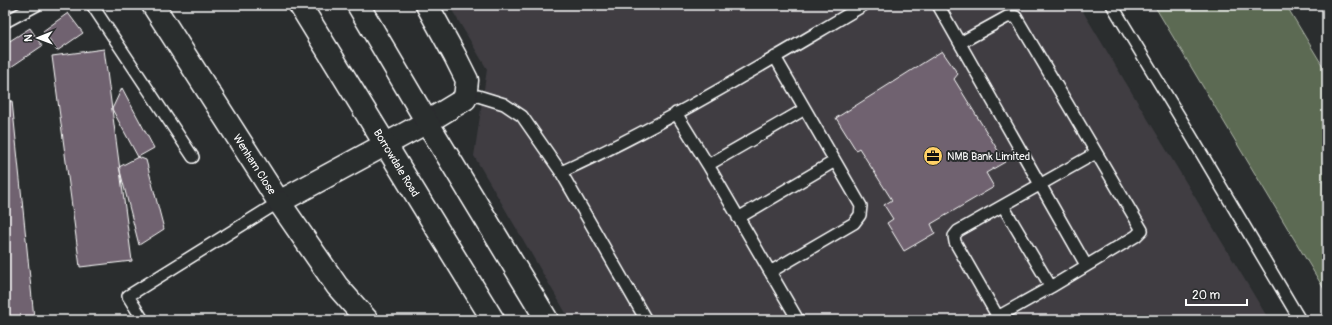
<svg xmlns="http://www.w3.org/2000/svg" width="1332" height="325" font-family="Pangolin,sans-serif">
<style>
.built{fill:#3f3d42}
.pitch{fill:#5b6a52;stroke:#adb4a8}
.building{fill:#70626f;stroke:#fff}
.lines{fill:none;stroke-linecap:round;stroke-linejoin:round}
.lane-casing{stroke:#fff;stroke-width:14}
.street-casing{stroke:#fff;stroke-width:25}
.secondary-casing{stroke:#fff;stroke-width:25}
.lane{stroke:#2a2d2e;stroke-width:11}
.street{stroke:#2a2d2e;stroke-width:22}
.secondary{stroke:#2a2d2e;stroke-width:22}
.labels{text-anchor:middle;stroke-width:4;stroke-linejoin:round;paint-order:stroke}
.poi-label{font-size:11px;fill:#fff;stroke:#2a2d2e;text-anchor:start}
.street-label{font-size:11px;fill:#fff;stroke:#2a2d2e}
</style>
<rect width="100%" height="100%" fill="#2a2d2e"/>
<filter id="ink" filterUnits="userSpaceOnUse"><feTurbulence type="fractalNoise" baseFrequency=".025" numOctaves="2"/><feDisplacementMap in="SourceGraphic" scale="8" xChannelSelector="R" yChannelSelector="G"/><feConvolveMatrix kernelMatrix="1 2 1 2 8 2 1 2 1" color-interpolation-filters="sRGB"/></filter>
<g filter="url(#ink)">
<path class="built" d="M449,5h630l190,315h-699l-96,-164 13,-87z"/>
<path class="pitch" d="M1154,5h132l41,68v221z"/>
<path class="building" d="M5,5h10l-10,6z
M68,13l15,20 -26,18 -14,-20z
M30,28l12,18 -37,25v-27z
M104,49l28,212 -52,6 -28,-211z
M942,51l16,23 -4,5 51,83 -19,11 8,14 -63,37 4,9 -31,18 -17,-28 6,-4 -9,-14 8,-5 -33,-52 -3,2 -20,-32z
M122,88l32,60 -16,9 -26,-48z
M12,101l22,217 -29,2v-218z
M138,157l8,3 18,69 -25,16 -20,-78z"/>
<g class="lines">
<defs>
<path id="lane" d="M92,5l101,152
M938,5l148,260
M1112,5l78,129 110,186
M5,22l32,-17
M960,43l47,-26h9l126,213 -6,6 -85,51 -59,33
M465,99l13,-3 26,8 18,12 39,56 85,148
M676,113l32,52 90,155
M708,165l97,-56
M561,172c105,-48 204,-109 303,-167
M1003,206l48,81
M738,218l97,-57
M770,272l84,-49 6,-8 1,-9 -86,-149
M998,317l-43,-75 -1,-6 4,-5 138,-78
M143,320l-15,-24 151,-94"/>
<g id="street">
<path id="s1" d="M153,5l126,197 148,-80 38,-23 2,-19 -12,-24 -28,-51"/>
<path d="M279,202l58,84 30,34"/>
</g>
<g id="secondary">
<path id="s2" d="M300,5l193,315"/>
<path d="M358,5l69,117 120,198"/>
</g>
</defs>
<use href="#lane" class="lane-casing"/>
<use href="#street" class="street-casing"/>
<use href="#secondary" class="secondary-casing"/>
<use href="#lane" class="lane"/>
<use href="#street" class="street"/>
<use href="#secondary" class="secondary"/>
</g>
</g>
<defs>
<symbol id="office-disc" viewBox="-11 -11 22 22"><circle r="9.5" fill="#ffd166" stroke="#2a2d2e"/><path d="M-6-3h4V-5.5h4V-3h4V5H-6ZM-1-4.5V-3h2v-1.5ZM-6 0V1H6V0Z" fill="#111"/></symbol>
</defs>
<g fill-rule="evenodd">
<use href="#office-disc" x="922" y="145" width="22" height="22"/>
</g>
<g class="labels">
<g class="poi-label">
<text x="947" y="160">NMB Bank Limited</text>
</g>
<g class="street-label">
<text dy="4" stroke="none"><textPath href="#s2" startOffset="185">Borrowdale Road</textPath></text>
<text dy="4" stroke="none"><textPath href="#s1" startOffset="189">Wenham Close</textPath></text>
</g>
</g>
<rect width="1332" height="325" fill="none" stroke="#2a2d2e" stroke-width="20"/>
<rect x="10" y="10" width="1312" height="305" fill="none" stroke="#fff" stroke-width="1.5" filter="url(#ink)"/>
<g transform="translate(38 38) rotate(269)" stroke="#2a2d2e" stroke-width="3" paint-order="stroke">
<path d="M0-3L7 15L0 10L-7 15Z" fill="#ffffff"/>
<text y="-6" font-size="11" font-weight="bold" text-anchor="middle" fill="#ffffff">N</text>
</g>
<path d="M1186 299v6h61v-6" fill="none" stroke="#ffffff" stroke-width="2"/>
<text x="1192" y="299" font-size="12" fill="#ffffff" stroke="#2a2d2e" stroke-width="3" paint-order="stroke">20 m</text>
</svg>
